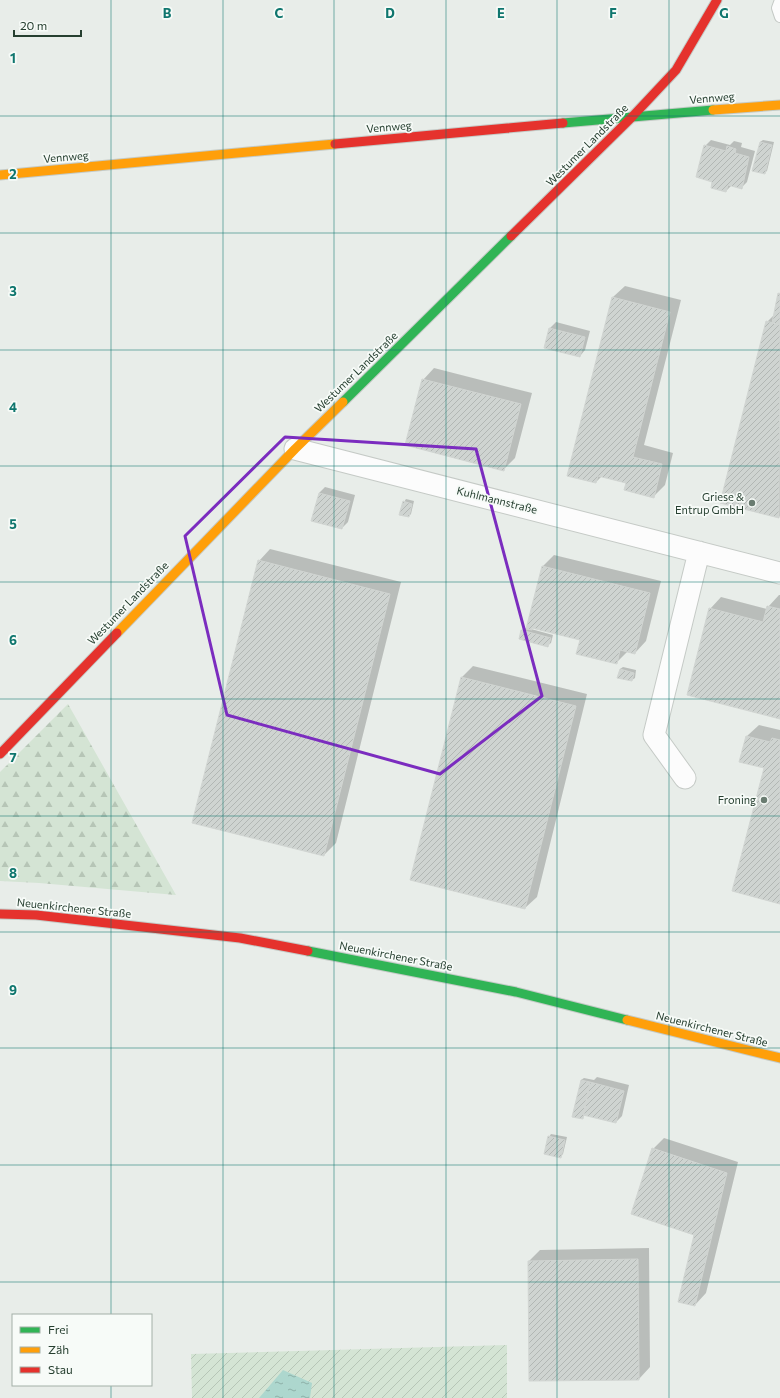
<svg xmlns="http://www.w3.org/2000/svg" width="780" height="1398" font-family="Commissioner,sans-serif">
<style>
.forest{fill:url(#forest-firs)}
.garden{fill:url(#garden-furrows)}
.water{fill:url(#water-ripples)}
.shadow{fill:#0003}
.building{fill:url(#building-hatch);stroke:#d1d5d2}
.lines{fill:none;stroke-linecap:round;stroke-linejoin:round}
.lane-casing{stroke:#c5cac6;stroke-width:12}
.street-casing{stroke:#c5cac6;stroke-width:23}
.fast-casing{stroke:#c4cac6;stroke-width:11}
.slow-casing{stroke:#c4cac6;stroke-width:11}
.jam-casing{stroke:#c4cac6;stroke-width:11}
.lane{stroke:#fcfcfc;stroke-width:10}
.street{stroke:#fcfcfc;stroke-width:21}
.fast{stroke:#30b455;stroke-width:9}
.slow{stroke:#ff9f0a;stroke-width:9}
.jam{stroke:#e5322d;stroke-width:9}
.marked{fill:none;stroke:#7b2cbf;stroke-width:3;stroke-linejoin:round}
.grid{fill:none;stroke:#0f766e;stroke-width:1;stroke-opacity:0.55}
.poi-dot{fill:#6a7c71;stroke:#f7fbf8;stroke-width:1.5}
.labels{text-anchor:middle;stroke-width:3.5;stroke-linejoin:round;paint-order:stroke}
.street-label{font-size:11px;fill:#263f30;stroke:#f7fbf8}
.poi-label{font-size:11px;fill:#263f30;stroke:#f7fbf8;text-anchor:end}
.grid-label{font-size:13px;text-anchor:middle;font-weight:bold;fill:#0f766e;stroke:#f7fbf8;stroke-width:3.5;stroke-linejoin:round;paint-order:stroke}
</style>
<defs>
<pattern id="forest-firs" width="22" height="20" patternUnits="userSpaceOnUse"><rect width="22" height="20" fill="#d4e4d4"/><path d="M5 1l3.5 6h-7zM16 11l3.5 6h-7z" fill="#b6c5b6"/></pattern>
<pattern id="garden-furrows" width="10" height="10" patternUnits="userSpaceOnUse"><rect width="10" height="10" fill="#d4e4d4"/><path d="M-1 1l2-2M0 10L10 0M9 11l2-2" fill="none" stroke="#b6c5b6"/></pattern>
<pattern id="water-ripples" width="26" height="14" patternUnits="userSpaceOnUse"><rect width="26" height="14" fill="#add7ce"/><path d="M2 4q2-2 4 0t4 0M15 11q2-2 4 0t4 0" fill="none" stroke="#8db0a8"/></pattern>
<pattern id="building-hatch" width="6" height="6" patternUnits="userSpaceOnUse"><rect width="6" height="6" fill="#cfd4d1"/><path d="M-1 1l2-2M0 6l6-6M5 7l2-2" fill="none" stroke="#b2b7b4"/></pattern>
</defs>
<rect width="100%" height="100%" fill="#e8ede9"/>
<path class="forest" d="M68,704l108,191 -137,-12 -39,-2v-109z"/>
<path class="garden" d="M507,1345v53h-315l-1,-44z"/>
<path class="water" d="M283,1370l29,13 -2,15h-51z"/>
<path class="shadow" d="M711,140l19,5 4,-4 8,2 -1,4 14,4 -8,31 -6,6 -9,-3 -6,6 -12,-10 -9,-35z
M763,140l11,2 -7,29 -3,2 -4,-31z
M625,286l56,14 -37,145 29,8 -8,32 -12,12 -26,-14 -25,-7 -6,6 -28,-7 45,-178z
M780,292v224l-1,1 -12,-195 8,-8z
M556,322l34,9 -5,19 -5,6 -35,-9 5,-19z
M434,368l98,25 -17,65 -11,11 -81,-89z
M325,487l30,8 -7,27 -6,6 -23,-35z
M406,499l8,2 -3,13 -2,2 -5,-14z
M270,549l131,33 -65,261 -12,12 -65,-294z
M554,555l107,26 -15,60 -11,12 -7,-2 -12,12 -35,-24 -48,-12 -2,2 22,6 -2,8 -3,2 -26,-15 3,-2h2l16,-62z
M779,595h1v123l-70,-109 11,-12 46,12 1,-2z
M473,666l114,28 -50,203 -12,11 -114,-28 51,-203z
M623,667l13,3 -1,8 -3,2 -12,-11z
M759,725l21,5v173l-15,-136 -18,-31z
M597,1077l32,8 -7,31 -6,6 -31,-8 -3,4 -1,-38 3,-2 10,2z
M551,1134l16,3 -4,17 -3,3 -11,-20z
M664,1138l74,24 -32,131 -11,12v-71l-42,-85z
M649,1248l1,119 -11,12 -110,-118 11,-11z"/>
<path class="building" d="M760,142l12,3 -7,29 -13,-3z
M704,145l22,6 1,-5 9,3 -1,4 14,4 -7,32 -14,-4 -2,7 -15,-4 1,-6 -16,-5z
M778,293l2,1v31l-8,-2z
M612,297l58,15 -37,145 29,7 -8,34 -30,-8 2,-7 -28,-7 -2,7 -29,-7z
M766,321l14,4 -1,193 -59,-15z
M549,328l36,9 -5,20 -36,-9z
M422,379l99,25 -17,67 -99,-26z
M319,493l31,8 -8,28 -31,-8z
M403,501l9,3 -3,13 -10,-2z
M258,560l132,34 -66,262 -132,-33z
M542,566l108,27 -15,61 -15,-4 -3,14 -41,-10 4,-14 -48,-12v2l-6,-1z
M767,606l13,3v110l-93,-24 22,-87 54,14z
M521,630l30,8 -3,9 -29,-8z
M620,669l14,4 -2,8 -15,-3z
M461,677l115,29 -51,203 -115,-29z
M746,736l24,6 2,-4 8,2v164l-48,-13 32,-123 -25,-6z
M581,1080l9,2 -7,37 -11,-2z
M590,1082l34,9 -8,32 -33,-8z
M548,1136l17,4 -4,18 -17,-4z
M652,1148l75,25 -32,133 -17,-4 16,-67 -63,-21z
M638,1259l1,121 -110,1 -1,-120z"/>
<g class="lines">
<defs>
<path id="lane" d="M780,0l-3,8 3,9"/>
<path id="street" d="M295,449l485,124
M685,778l-31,-43 45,-183"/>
<path id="fast" d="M563,123l150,-13
M343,402l168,-166
M308,951l208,41 111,28"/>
<path id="slow" d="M713,110l67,-5
M0,175l335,-31
M117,633l178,-184 48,-47
M627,1020l153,38"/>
<path id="jam" d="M335,144l228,-21
M511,236l121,-119 44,-47 41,-70
M0,754l117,-121
M0,914l36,1 204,23 68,13"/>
</defs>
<use href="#lane" class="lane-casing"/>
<use href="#street" class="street-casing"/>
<use href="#fast" class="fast-casing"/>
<use href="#slow" class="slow-casing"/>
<use href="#jam" class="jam-casing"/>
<use href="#lane" class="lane"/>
<use href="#street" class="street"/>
<use href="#fast" class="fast"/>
<use href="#slow" class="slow"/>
<use href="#jam" class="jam"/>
</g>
<path class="marked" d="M285,437l191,12 66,247 -102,78 -213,-59 -42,-179z"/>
<path class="grid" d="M111,0v1315M223,0v1398M334,0v1398M446,0v1398M557,0v1398M669,0v1398M0,116h780M0,233h780M0,350h780M0,466h780M0,582h780M0,699h780M0,816h780M0,932h780M0,1048h780M0,1165h780M0,1282h780M111,1385v13"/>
<g class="poi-dot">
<circle cx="752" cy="503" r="4"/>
<circle cx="764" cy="800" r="4"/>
</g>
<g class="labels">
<g class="street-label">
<text transform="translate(712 98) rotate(-5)" y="4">Vennweg</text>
<text transform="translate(389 127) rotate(-5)" y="4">Vennweg</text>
<text transform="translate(587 145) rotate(-45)" y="4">Westumer Landstraße</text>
<text transform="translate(66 157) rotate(-5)" y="4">Vennweg</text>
<text transform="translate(356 372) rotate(-44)" y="4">Westumer Landstraße</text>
<text transform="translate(497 500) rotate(14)" y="4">Kuhlmannstraße</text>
<text transform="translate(128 603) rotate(-46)" y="4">Westumer Landstraße</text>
<text transform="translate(74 908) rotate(6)" y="4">Neuenkirchener Straße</text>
<text transform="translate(396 956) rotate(11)" y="4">Neuenkirchener Straße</text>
<text transform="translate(712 1029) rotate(14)" y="4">Neuenkirchener Straße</text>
</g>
<g class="poi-label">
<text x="744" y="501">Griese &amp;<tspan x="744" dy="13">Entrup GmbH</tspan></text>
<text x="756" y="804">Froning</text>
</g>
</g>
<g class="grid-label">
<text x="167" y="18">B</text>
<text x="279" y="18">C</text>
<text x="390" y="18">D</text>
<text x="501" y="18">E</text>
<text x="613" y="18">F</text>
<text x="724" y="18">G</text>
<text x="13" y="63">1</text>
<text x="13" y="179">2</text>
<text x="13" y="296">3</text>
<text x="13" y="412">4</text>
<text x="13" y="529">5</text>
<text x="13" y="645">6</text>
<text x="13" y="762">7</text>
<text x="13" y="878">8</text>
<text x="13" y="995">9</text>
</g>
<rect x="12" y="1314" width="140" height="72" fill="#f7fbf8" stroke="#a3b0a8"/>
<rect x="20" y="1327" width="20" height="6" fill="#30b455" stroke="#a3b0a8"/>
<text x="48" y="1334" font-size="12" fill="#263f30">Frei</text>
<rect x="20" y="1347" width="20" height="6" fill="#ff9f0a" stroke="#a3b0a8"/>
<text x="48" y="1354" font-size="12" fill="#263f30">Zäh</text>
<rect x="20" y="1367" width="20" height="6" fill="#e5322d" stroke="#a3b0a8"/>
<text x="48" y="1374" font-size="12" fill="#263f30">Stau</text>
<path d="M14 30v6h67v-6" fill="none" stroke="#263f30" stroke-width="2"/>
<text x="20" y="30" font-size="12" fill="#263f30" stroke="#f7fbf8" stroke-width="3" paint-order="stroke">20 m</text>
</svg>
